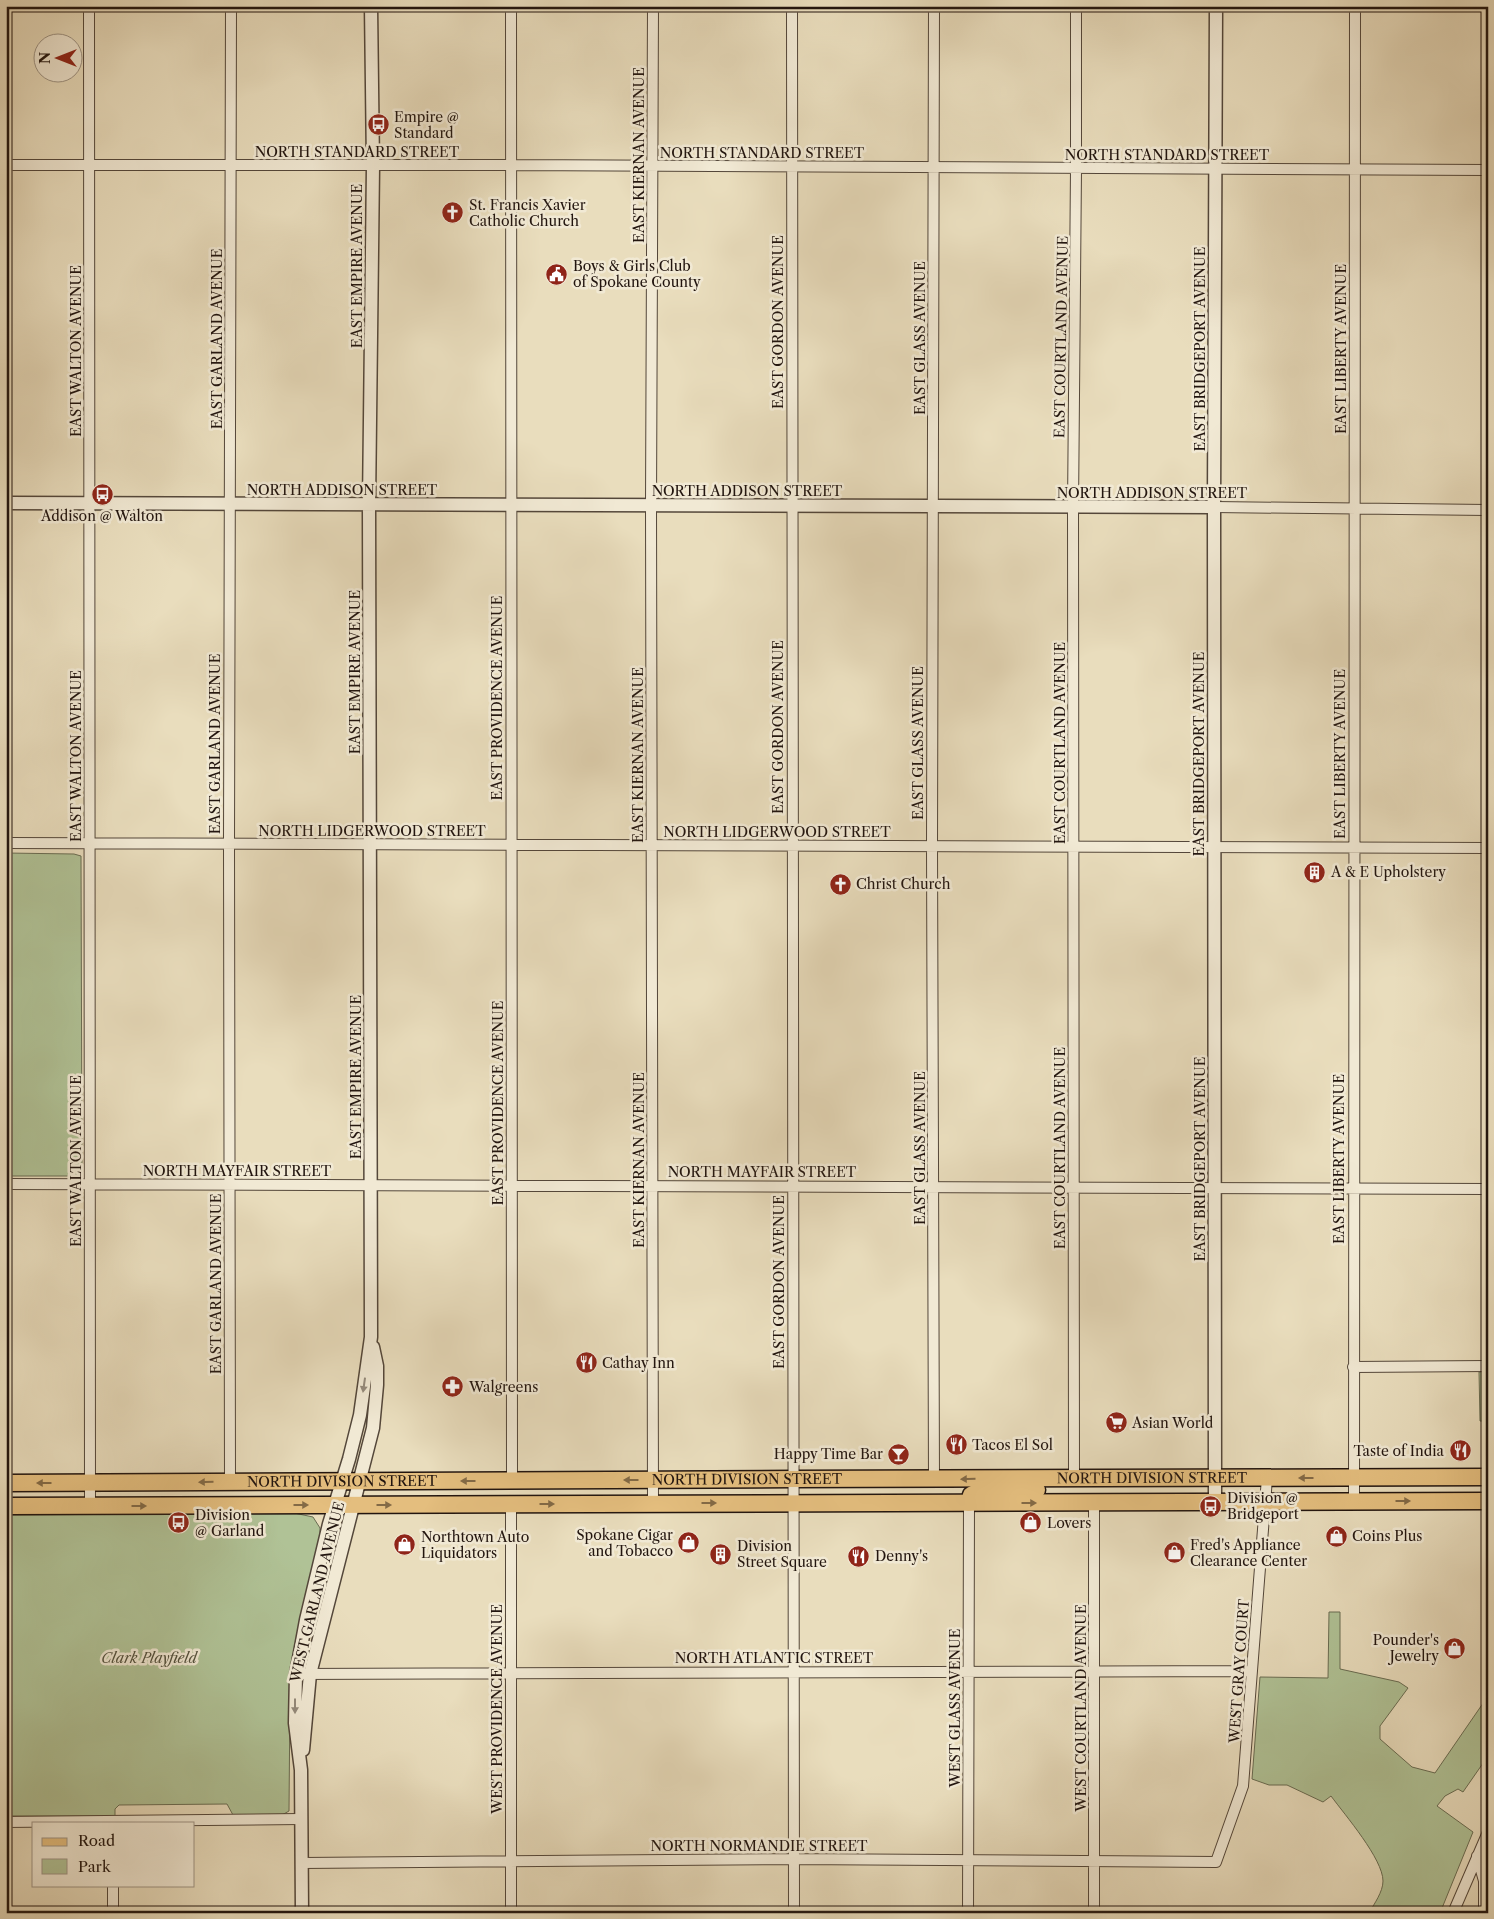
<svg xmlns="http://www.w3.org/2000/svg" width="1494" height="1919" font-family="'Libre Caslon Text',serif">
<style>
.green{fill:#b0c296;stroke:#696c52}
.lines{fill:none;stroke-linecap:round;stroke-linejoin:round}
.minor-casing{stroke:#54473a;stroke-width:12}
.tertiary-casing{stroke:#54473a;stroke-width:15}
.primary-casing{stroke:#22150f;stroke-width:19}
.minor{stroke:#f1e9d4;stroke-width:10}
.tertiary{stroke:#f1e9d4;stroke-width:12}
.primary{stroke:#e4be7e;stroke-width:16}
.oneway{fill:#948a7b}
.oneway2{fill:#836a46}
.labels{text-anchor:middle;stroke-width:5;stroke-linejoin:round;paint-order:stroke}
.poi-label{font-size:14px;fill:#22150f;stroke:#f1e9d4;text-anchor:start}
.street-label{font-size:14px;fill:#22150f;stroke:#f1e9d4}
.park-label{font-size:14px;font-style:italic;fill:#54523e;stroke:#f1e9d4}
</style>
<rect width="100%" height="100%" fill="#e9ddbd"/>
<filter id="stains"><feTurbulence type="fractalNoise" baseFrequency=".004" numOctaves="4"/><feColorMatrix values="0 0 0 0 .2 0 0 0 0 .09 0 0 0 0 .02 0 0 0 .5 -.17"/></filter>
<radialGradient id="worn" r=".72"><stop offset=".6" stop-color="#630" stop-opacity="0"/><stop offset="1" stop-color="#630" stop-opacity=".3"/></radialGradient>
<path class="green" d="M6,853l68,1 7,2 1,315 -1,4 -5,1h-70z
M1488,1371v50h-8l-1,-49z
M294,1513l19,4 7,11v10l-26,112 -4,45 -1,116 -7,4h-49l-6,-11 -108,1 -4,4v7h-109v-301z
M1329,1612h11v57l59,13 9,6 -28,38v13l32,28 23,6 53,-77v34l-5,6 5,4v16l-25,36 -5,-3 -13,7 -8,10 36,26 -33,81h-71c5,-9 14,-21 14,-32 0,-22 -38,-66 -52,-85l-8,6 -36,-17h-18l-17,-6 8,-102 68,1z"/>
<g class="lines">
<defs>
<path id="minor" d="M89,6l1,1500
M511,6l1,1475
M792,6l2,1907
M934,6l-2,841 2,632
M6,165h506l976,5
M1214,507l274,3
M6,843l1482,5
M6,1184l1482,5
M1353,1367l135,-1
M1074,1479l-1,-971 3,-339v-163
M230,1482l-1,-638 2,-838
M1354,1501l1,-1495
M653,1504l-2,-998 2,-500
M511,1505v408
M296,1674l956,-3
M6,1822l295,-3
M302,1863l492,-4 422,3 27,-76 24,-308
M113,1885v28
M968,1913l1,-410
M1094,1913v-410
M1453,1913l35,-81
M1484,1913v-32l-7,-25h11"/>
<path id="tertiary" d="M6,503l1208,4
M1215,1501l-1,-994 2,-501
M303,1750l7,-76 63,-246 4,-43v-19l-4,-19
M302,1913l-1,-143 -6,-47 1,-49 10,-54 23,-96 20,-65 11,-44 11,-78 -2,-832 4,-339 -2,-160"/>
<g id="primary">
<path id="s1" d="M6,1483l787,-4 695,-2"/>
<path d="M969,1503l2,-8 8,-4 58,-1"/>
<path d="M6,1506l1482,-5"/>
</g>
</defs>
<use href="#minor" class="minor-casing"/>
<use href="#tertiary" class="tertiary-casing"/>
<use href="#primary" class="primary-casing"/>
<use href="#minor" class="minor"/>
<use href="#tertiary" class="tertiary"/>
<use href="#primary" class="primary"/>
</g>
<defs><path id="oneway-solid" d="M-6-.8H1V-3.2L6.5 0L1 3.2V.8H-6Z" transform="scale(1.25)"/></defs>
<g class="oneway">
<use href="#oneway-solid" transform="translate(364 1385) rotate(98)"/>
<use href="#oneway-solid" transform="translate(295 1706) rotate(90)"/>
</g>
<g class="oneway2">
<use href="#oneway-solid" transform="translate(1306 1478) rotate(180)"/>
<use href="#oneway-solid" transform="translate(968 1479) rotate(179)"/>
<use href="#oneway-solid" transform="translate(631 1480) rotate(180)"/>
<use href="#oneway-solid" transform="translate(468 1481) rotate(180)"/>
<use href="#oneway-solid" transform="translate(206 1482) rotate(179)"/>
<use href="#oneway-solid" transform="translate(44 1483) rotate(180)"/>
<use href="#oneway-solid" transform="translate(1403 1501)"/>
<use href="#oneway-solid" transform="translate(709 1503)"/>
<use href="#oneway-solid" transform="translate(1029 1503)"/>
<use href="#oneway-solid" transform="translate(547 1504)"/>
<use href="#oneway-solid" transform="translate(301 1505)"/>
<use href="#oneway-solid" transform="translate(384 1505)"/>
<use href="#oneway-solid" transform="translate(139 1506)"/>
</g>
<defs>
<symbol id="bus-disc" viewBox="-11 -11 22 22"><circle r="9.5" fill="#8f2418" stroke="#f1e9d4"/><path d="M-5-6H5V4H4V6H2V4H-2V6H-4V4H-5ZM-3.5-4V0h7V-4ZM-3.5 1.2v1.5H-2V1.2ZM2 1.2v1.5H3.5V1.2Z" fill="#fff"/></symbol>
<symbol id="church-disc" viewBox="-11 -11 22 22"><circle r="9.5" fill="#8f2418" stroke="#f1e9d4"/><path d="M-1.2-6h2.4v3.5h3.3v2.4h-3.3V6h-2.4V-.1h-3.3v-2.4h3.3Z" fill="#fff"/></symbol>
<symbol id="civic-disc" viewBox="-11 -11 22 22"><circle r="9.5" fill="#8f2418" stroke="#f1e9d4"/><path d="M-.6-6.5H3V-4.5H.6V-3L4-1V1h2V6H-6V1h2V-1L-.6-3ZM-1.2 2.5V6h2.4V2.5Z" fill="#fff"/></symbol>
<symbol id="building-disc" viewBox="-11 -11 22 22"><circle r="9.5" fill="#8f2418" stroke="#f1e9d4"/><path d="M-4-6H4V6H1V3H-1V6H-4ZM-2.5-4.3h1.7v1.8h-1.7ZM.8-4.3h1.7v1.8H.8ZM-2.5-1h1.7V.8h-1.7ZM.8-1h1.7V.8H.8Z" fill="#fff"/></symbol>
<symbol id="restaurant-disc" viewBox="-11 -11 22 22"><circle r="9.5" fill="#8f2418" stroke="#f1e9d4"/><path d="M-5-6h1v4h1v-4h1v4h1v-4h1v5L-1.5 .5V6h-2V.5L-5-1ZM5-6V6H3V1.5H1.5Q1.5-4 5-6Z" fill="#fff"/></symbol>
<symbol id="pharmacy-disc" viewBox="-11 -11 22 22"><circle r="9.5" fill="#8f2418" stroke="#f1e9d4"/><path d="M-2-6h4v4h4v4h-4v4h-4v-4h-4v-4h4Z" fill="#fff"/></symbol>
<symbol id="supermarket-disc" viewBox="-11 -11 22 22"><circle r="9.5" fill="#8f2418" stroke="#f1e9d4"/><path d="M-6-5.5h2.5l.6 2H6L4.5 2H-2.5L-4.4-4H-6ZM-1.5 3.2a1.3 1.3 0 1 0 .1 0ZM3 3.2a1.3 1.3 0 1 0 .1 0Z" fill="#fff"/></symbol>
<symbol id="bar-disc" viewBox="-11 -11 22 22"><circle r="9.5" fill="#8f2418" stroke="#f1e9d4"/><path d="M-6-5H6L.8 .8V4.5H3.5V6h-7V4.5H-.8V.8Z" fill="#fff"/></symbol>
<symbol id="shop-disc" viewBox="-11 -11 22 22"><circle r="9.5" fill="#8f2418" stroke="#f1e9d4"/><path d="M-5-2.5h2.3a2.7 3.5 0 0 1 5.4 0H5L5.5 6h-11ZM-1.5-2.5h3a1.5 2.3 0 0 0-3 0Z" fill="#fff"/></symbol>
</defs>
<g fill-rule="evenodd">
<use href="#bus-disc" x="366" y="112" width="25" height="25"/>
<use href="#church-disc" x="440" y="200" width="25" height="25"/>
<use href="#civic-disc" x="544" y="262" width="25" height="25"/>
<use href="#bus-disc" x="90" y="482" width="25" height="25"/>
<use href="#building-disc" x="1302" y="860" width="25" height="25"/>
<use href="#church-disc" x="828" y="872" width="25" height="25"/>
<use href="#restaurant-disc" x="574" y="1350" width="25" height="25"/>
<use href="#pharmacy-disc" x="440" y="1374" width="25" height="25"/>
<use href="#supermarket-disc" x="1104" y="1410" width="25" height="25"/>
<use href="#restaurant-disc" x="944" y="1432" width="25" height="25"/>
<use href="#restaurant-disc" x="1448" y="1438" width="25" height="25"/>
<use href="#bar-disc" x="886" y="1442" width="25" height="25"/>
<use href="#bus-disc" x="1198" y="1494" width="25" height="25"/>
<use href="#bus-disc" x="166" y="1510" width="25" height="25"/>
<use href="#shop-disc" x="1018" y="1510" width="25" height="25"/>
<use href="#shop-disc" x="1324" y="1524" width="25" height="25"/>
<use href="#shop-disc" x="676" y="1530" width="25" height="25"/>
<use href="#shop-disc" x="392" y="1532" width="25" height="25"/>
<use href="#shop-disc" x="1162" y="1540" width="25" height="25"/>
<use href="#building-disc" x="708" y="1542" width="25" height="25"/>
<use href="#restaurant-disc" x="846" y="1544" width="25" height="25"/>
<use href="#shop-disc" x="1442" y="1636" width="25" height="25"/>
</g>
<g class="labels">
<g class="poi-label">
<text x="394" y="122">Empire @<tspan x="394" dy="16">Standard</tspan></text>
<text x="469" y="210">St. Francis Xavier<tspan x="469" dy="16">Catholic Church</tspan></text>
<text x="573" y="271">Boys &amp; Girls Club<tspan x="573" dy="16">of Spokane County</tspan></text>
<text x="102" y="521" text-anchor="middle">Addison @ Walton</text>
<text x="1331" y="877">A &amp; E Upholstery</text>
<text x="856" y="889">Christ Church</text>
<text x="602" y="1368">Cathay Inn</text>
<text x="469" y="1392">Walgreens</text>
<text x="1132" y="1428">Asian World</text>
<text x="972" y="1450">Tacos El Sol</text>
<text x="1444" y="1456" text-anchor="end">Taste of India</text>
<text x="883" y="1459" text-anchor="end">Happy Time Bar</text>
<text x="1227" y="1503">Division @<tspan x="1227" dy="16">Bridgeport</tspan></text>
<text x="195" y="1520">Division<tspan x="195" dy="16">@ Garland</tspan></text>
<text x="1047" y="1528">Lovers</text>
<text x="673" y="1540" text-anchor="end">Spokane Cigar<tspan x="673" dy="16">and Tobacco</tspan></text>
<text x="1352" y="1541">Coins Plus</text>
<text x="421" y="1542">Northtown Auto<tspan x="421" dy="16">Liquidators</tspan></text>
<text x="1190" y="1550">Fred's Appliance<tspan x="1190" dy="16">Clearance Center</tspan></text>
<text x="737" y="1551">Division<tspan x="737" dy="16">Street Square</tspan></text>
<text x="875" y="1561">Denny's</text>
<text x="1439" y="1645" text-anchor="end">Pounder's<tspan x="1439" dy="16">Jewelry</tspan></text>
</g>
<g class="street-label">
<text x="357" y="157">NORTH STANDARD STREET</text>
<text x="762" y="158">NORTH STANDARD STREET</text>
<text transform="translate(639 155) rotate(-90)" y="5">EAST KIERNAN AVENUE</text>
<text x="1167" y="160">NORTH STANDARD STREET</text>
<text transform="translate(357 266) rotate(-90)" y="5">EAST EMPIRE AVENUE</text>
<text transform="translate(778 322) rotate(-90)" y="5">EAST GORDON AVENUE</text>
<text transform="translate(1061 337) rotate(-89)" y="5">EAST COURTLAND AVENUE</text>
<text transform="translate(920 338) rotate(-90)" y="5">EAST GLASS AVENUE</text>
<text transform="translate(217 339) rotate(-90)" y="5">EAST GARLAND AVENUE</text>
<text transform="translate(1200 349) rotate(-90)" y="5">EAST BRIDGEPORT AVENUE</text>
<text transform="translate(1341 349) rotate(-90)" y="5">EAST LIBERTY AVENUE</text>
<text transform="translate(76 351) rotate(-90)" y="5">EAST WALTON AVENUE</text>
<text x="342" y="495">NORTH ADDISON STREET</text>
<text x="747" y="496">NORTH ADDISON STREET</text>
<text x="1152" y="498">NORTH ADDISON STREET</text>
<text transform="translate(355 672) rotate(-90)" y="5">EAST EMPIRE AVENUE</text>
<text transform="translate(497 698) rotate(-90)" y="5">EAST PROVIDENCE AVENUE</text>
<text transform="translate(778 727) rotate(-90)" y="5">EAST GORDON AVENUE</text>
<text transform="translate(918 743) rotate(-90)" y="5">EAST GLASS AVENUE</text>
<text transform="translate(1060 743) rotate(-90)" y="5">EAST COURTLAND AVENUE</text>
<text transform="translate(215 744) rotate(-90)" y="5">EAST GARLAND AVENUE</text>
<text transform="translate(1199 754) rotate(-90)" y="5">EAST BRIDGEPORT AVENUE</text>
<text transform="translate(1340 754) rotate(-90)" y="5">EAST LIBERTY AVENUE</text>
<text transform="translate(638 755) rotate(-90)" y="5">EAST KIERNAN AVENUE</text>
<text transform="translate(76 756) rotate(-90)" y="5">EAST WALTON AVENUE</text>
<text x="372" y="836">NORTH LIDGERWOOD STREET</text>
<text x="777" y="837">NORTH LIDGERWOOD STREET</text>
<text transform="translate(356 1077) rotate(-90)" y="5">EAST EMPIRE AVENUE</text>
<text transform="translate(498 1103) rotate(-90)" y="5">EAST PROVIDENCE AVENUE</text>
<text transform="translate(920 1148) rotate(-90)" y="5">EAST GLASS AVENUE</text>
<text transform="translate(1060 1148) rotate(-90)" y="5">EAST COURTLAND AVENUE</text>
<text transform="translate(1200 1159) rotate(-90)" y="5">EAST BRIDGEPORT AVENUE</text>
<text transform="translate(1339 1159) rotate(-90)" y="5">EAST LIBERTY AVENUE</text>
<text transform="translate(639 1160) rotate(-90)" y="5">EAST KIERNAN AVENUE</text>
<text transform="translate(76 1161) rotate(-90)" y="5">EAST WALTON AVENUE</text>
<text x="237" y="1176">NORTH MAYFAIR STREET</text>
<text x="762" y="1177">NORTH MAYFAIR STREET</text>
<text transform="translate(779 1282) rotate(-90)" y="5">EAST GORDON AVENUE</text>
<text transform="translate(216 1284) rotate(-90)" y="5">EAST GARLAND AVENUE</text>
<text dy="5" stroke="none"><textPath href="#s1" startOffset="1146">NORTH DIVISION STREET</textPath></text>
<text dy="5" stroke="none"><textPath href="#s1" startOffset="741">NORTH DIVISION STREET</textPath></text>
<text dy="5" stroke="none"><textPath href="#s1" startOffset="336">NORTH DIVISION STREET</textPath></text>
<text transform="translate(317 1592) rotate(-76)" y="5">WEST GARLAND AVENUE</text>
<text x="774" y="1663">NORTH ATLANTIC STREET</text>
<text transform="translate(1239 1671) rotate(-86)" y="5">WEST GRAY COURT</text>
<text transform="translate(955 1708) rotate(-90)" y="5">WEST GLASS AVENUE</text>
<text transform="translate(1081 1708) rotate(-90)" y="5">WEST COURTLAND AVENUE</text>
<text transform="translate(497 1709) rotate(-90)" y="5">WEST PROVIDENCE AVENUE</text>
<text x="759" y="1851">NORTH NORMANDIE STREET</text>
</g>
<g class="park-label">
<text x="149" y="1663">Clark Playfield</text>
</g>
</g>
<rect width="1494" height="1919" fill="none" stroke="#e9ddbd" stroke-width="25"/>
<rect x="8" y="8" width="1479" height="1904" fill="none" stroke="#22150f" stroke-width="2.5"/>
<rect x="12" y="12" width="1469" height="1894" fill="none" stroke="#22150f"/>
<rect x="32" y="1822" width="162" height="65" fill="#f1e9d4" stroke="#9e9485"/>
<rect x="42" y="1838" width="25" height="8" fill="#e4be7e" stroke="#9e9485"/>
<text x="78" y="1846" font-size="15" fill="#22150f">Road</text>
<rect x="42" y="1859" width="25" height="15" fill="#b0c296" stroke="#9e9485"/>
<text x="78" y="1872" font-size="15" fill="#22150f">Park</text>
<g transform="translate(58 58) rotate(270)"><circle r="24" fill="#f1e9d4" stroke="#9e9485"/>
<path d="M0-4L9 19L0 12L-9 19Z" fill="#8f2418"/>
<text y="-8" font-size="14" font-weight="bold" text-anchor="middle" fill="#22150f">N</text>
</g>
<rect width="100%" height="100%" filter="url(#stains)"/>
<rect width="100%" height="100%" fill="url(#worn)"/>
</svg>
